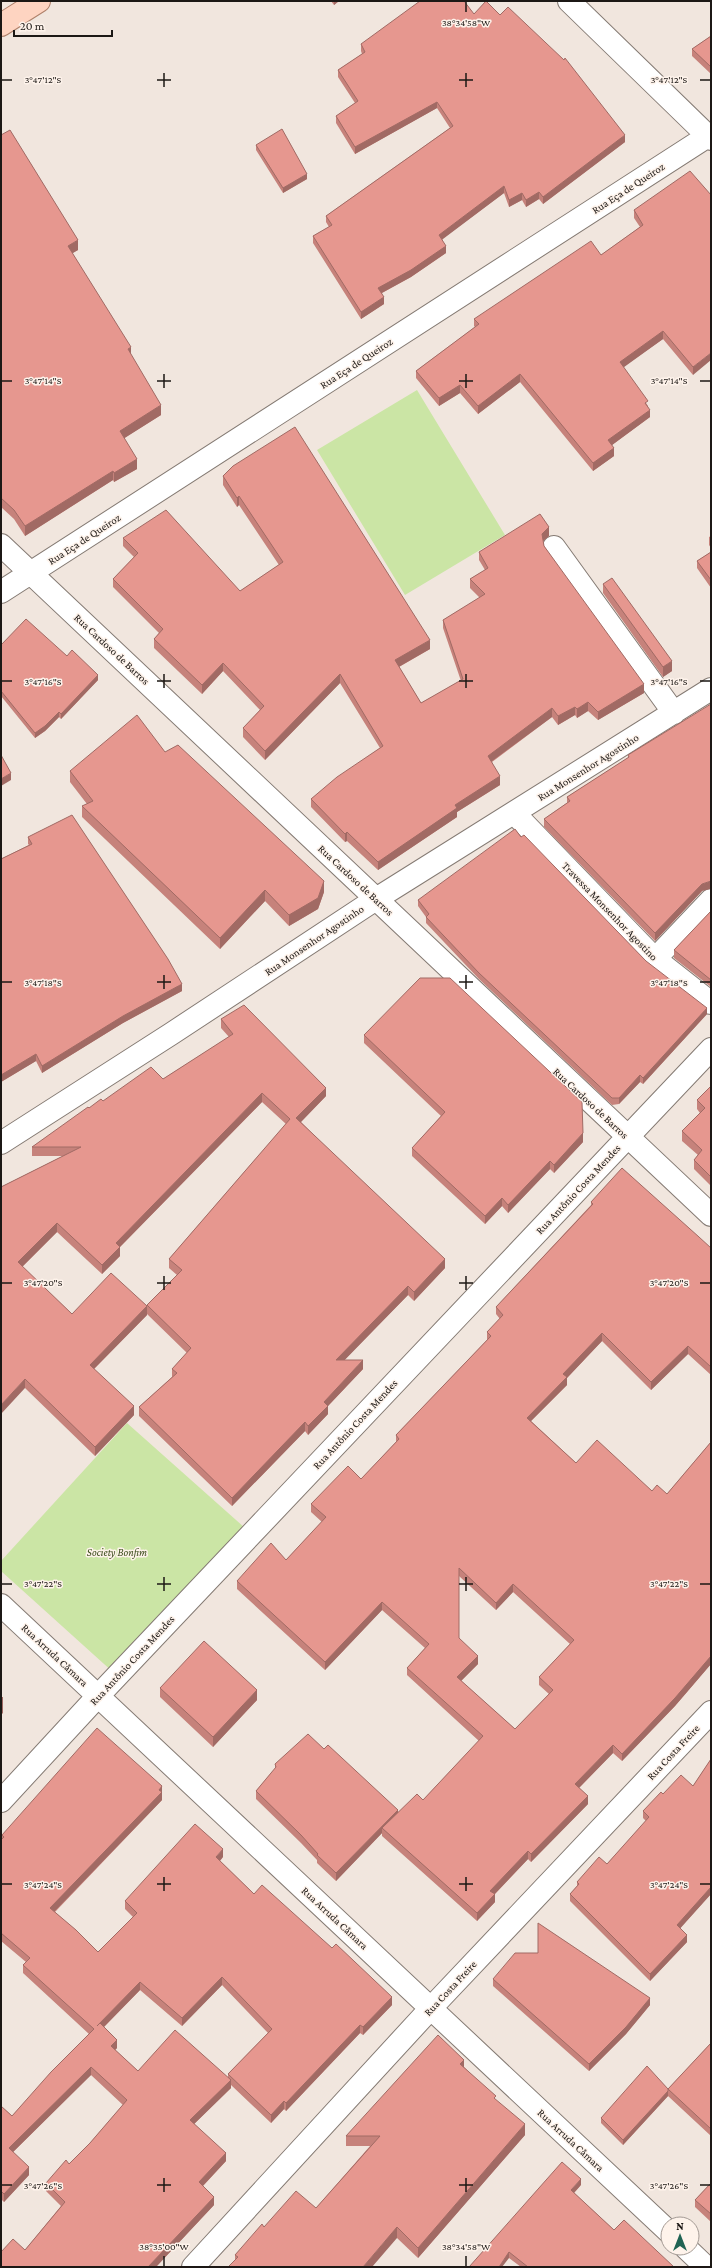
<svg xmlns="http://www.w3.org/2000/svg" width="712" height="2268" font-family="'Crimson Pro',serif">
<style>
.green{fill:#cbe5a5}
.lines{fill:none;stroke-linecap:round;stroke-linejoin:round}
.minor-casing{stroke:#847a73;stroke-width:24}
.major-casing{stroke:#af806a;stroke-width:24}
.minor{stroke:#fff;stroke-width:22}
.major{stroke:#fed4c1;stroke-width:22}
.wall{fill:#c6827b;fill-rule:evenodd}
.shaded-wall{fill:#a16a64}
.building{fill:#e6978f;stroke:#a16a64;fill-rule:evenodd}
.ticks{fill:none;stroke:#1c1815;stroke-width:1.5}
.labels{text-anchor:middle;stroke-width:3;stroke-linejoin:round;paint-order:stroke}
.street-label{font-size:11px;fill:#1c1815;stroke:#fef3eb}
.park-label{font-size:11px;font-style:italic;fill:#394a19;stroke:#fef3eb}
.ticks-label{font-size:10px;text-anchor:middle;fill:#1c1815;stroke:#fef3eb;stroke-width:3;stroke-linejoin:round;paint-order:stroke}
</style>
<rect width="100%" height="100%" fill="#f1e6de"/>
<path class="green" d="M417,390l88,145 -100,60 -88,-145z
M127,1423l118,105 -131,145 -113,-102v-10z"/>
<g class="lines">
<defs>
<path id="minor" d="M569,1l142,138
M1,545l710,670
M554,547l120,166
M1,592l710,-458
M514,813l141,146 56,44
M655,959l56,-59
M1,1143l170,-109 205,-135 335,-210
M1,1605l667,626
M1,1801l97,-105 613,-647
M686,2248l20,19
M193,2267l238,-259 280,-296"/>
<path id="major" d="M1,25l38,-24"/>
</defs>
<use href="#minor" class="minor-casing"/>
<use href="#major" class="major-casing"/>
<use href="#minor" class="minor"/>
<use href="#major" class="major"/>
</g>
<path class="wall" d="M331,1h8l-5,4z
M474,14l151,128 -82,62 -4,-5 -13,8 -4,-7 -13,7 -5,-14 -62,46 4,14 -35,24 -29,16 2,11 -23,15 -48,-76v-7l16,-9 -3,-5v-6l124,-88 -13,-20 -82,46 -19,-31v-7l19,-13 -17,-26v-7l24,-16 -1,-3v-7z
M711,36v38l-19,-18v-7z
M1,135l77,115 -6,3 59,102 30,60 -37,23 13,31 -23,13 -1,-2 -88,56 -11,-17 -13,-12z
M256,145l51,34 -24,14 -27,-43z
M711,195l-18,180 -30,-36 -40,28 25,39 2,11 -38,28 2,11 -21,15 -73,-89 -42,32 -18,-21 -21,13 -23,-28v-7l59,-44 -1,-1v-7l127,-64 39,-28 -6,-9v-8z
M223,476l207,173 -31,18 22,36 40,-22 -18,-53v-8l37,-22 -10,-10v-9l15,-9 -6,-10v-8l70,-16 -6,5 1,5 100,147 -46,27 -10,-9 -11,7 -2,-3 -17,10 -6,-8 -60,45 8,23 -43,27v5l-79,53 -31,-29 -2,1 -34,-35v-8l69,-51 -40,-65 -75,77 -22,-23v-9l17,-18 -37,-39 -21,23 -48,-46v-9l5,-6 -46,-46v-8l21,-22 -11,-11v-8l117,53 39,-26 -40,-60 -2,2 -14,-22z
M711,536v12l-2,-3v-8z
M711,552v36l-14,-20v-7z
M603,584l69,87 -9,6 -60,-84z
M1,645l66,11 31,24 -37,39 -2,-2 -14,14 -10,7 -34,-42z
M165,752l159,140 -6,17 -29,17 -24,-25 -45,48 -138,-132v-11l5,-2 -17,-22v-11z
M628,755l74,136 -47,50 -111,-114v-8l23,-16v-6l61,-39z
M28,837l154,154 -59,32 -81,50 -6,-12 -35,21v-223l28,-14 -1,-1z
M521,837l125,124 61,53 -64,70 -3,-2 -21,22 -7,1 -133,-126 -53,-56v-6l-8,-11v-6z
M711,911v76l-37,-29v-8z
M221,1019l105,77 -25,26 144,146 -31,33 -6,-6 -64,65 19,9 -35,37v8l-20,21 -3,-4 -73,75 -93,-90v-9l33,-30v-8l15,-16 -40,-39v1l-53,54 40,46 -39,41 -70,-68 -24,-201 62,-31h-31v-9l57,-39 14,-7 60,-22 66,-42 -8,-9zM262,1102l24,22 -117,135v9l8,7 -30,30v1l-75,8 -50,-47 35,-35 45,42 18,-18v-9z
M364,1035l219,107 -29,31 -4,-4 -42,44 -6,-7 -17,18 -73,-68v-8l29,-32 -77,-73z
M711,1086v100l-17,-17v-9l4,-5 -16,-14v-10l18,-18 -3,-4v-9z
M591,1202l120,46v127l-23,-21 -37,36 -49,-49 -35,37v7l-36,36 45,42 76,28 15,3 44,-52v222l-36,42 -53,55 -9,-8 -34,35 9,16 -57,58 -3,-3 -33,35v8l-18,19 -95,-85v-3l-46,48 -19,-18v-3l-16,-17 -45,-44v-8l19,-22v-5l49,-15 74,63 25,-12 56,-59 -72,-66v-7l18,-20 -43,-38 -57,60 -88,-81v-8l49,-21 36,-38 -11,-10v-8l50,-25 35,-37v-7l91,-95v-8l13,-13 -4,-5v-7l95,-102zM459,1576l37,34 17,-18 57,52 -31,33v8l10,9 -34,35 -54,-48 17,-17 -19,-26z
M160,1688l97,12 -44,47 -53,-50z
M711,1759v135l-31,34 7,14 -37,39 -80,-80v-7l7,-8v-4l30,-18 39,-43 -3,-3v-7l20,-17 30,-8z
M162,1794v6l-107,112 43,40 35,-35 -8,-8v-8l98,-44 -3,4 34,33 138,111 -29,30 -3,-2 -74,78 -2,-2 -13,14 -40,-38v3l-37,36 32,37 -23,25 11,19 -58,62h-155l24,-17 36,-44 -15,-15v-8l23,-19 21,-21 33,-38 -32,-30 -78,77 16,23 -25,27 -3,-3v-93l11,10 77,-82 -66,-61v-8l3,-3 -25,-21v-101h1v-5zM222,1985l46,48 -40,41v4l-90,-7 -23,-21 2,-2 -13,-21 36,-37 42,36z
M493,1979l157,26 -24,29 -37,37 -96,-85z
M711,2043v93l-43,-40 -45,49 -22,-22v-5l67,-29z
M464,2067l32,33 29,35 -107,123 -21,-20 -162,22v-5l29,-28 52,-19 54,-62h-24v-10z
M711,2183v39l-16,-15v-7z
M581,2185l-7,8 40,37 60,37h-153l-12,-9 -40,9z"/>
<path class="shaded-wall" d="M334,1h5l-5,4z
M437,102v6l-82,46v-7z
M625,135v7l-82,62v-7z
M307,174v5l-24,14v-5z
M504,186v7l-65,49v-7z
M539,192v7l-13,8v-7z
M522,193v7l-13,7v-7z
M78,240v10l-10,6v-10z
M446,246v7l-35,24 -33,18v-7z
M384,297v7l-23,15v-7z
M663,331v8l-43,31v-8z
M131,347v10l-3,-8z
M711,353v7l-18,15v-8z
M520,374v8l-42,32v-8z
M460,385v8l-21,13v-8z
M161,405v10l-41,26v-10z
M650,410v7l-42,31v-8z
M614,448v8l-21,15v-8z
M137,459v10l-23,13v-9z
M113,471v9l-88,56v-10z
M239,496v9l-2,2v-9z
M549,527v9l-7,6v-8z
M430,640v9l-35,20v-9z
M672,661v10l-9,6v-10z
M223,663v8l-21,23v-9z
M340,674v9l-75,77v-9z
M98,675v5l-37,39v-5z
M644,684v9l-46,27v-8z
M588,702v9l-11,7v-9z
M575,707v8l-17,10v-9z
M552,708v9l-64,47v-8z
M59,712v5l-14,14 -10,7v-5z
M11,773v7l-10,6v-7z
M500,776v9l-43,27v5l-79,53v-8l77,-57z
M347,832v9l-2,1v-8z
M324,881v11l-6,17 -29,17v-11z
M711,881v8l-9,2 -47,50v-8l47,-49z
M265,890v11l-45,48v-11z
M182,984v7l-59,32 -81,50v-7l81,-50z
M707,1008v6l-64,70v-6z
M36,1054v7l-35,21v-7z
M640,1075v7l-21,22v-6z
M326,1088v8l-30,31v-9z
M262,1093v9l-146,149v-8z
M583,1133v9l-29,31v-8z
M550,1161v8l-42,44v-8z
M502,1198v8l-17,18v-8z
M57,1223v9l-39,39v-9z
M120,1247v9l-18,18v-9z
M445,1259v9l-31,33v-9z
M408,1286v9l-72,74v-9z
M147,1306v9l-57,58v-8z
M602,1333v8l-35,37v7l-40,40v-7l36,-44z
M688,1346v8l-37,36v-8z
M363,1360v9l-35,37v8l-20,21v-9l16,-24z
M25,1379v9l-24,26v-9z
M134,1406v9l-39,41v-9z
M305,1422v9l-73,75v-8z
M513,1584v8l-17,18v-7z
M382,1602v8l-57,60v-8z
M478,1656v8l-21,21v-8z
M711,1656v8l-36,42 -53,55v-7z
M257,1690v10l-44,47v-10z
M3,1698v15l-2,2v-15z
M613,1745v8l-38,39v-8z
M162,1786v14l-112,116v-8z
M588,1796v8l-57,58v-8z
M398,1810v8l-16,10v5l-46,48v-8z
M223,1849v8l-7,8v-8z
M528,1851v8l-38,40v-8z
M711,1887v7l-34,38v-7z
M495,1894v8l-18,19v-8z
M687,1935v7l-37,39v-7z
M222,1977v8l-40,41v-8z
M140,1982v8l-43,44v-8z
M392,1997v8l-29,30v-8z
M650,1998v7l-24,29 -37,37v-7z
M360,2025v8l-74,78v-8z
M117,2040v8l-6,6v-8z
M464,2060v11l-4,-7z
M91,2067v8l-82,81v-8z
M231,2080v8l-41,40v-8z
M668,2091v5l-45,49v-5z
M284,2101v8l-13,14v-8z
M525,2124v11l-107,123v-10z
M226,2153v8l-27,29v-8z
M29,2167v8l-25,27v-8z
M581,2179v6l-10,11v-6z
M214,2197v8l-58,62h-8z
M397,2227v11l-25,29h-9z
M509,2252v6l-7,9h-3z"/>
<path class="building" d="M420,1h44l10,13 12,-13 14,14 8,-8 56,53 1,-2 60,77 -82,62 -4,-5 -13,8 -4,-7 -13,7 -5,-14 -65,49 7,11 -35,24 -33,18 6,9 -23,15 -48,-76 19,-11 -6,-9 127,-90 -16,-24 -82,45 -19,-31 22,-15 -20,-31 27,-18 -4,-8z
M711,36v31l-19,-18z
M282,129l25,45 -24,14 -27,-43z
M10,130l68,110 -10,6 63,101 -3,2 33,56 -41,26 17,28 -23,14 -1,-2 -88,55 -11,-16 -13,-12v-363z
M690,171l21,24v158l-18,14 -30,-36 -43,31 28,39 -3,2 5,7 -42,30 6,8 -21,15 -73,-89 -42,32 -18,-21 -21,13 -23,-27 63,-47 -5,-5 117,-78 10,14 42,-30 -9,-15z
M295,427l135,213 -35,20 26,43 42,-24 -20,-59 42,-26 -15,-15 18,-11 -9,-16 61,-38 9,13 -7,7 2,12 100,138 -46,28 -10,-10 -11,7 -2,-2 -17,9 -6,-8 -64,48 12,20 -45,29 2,3 -79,54 -31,-30 -2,2 -34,-35 26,-22 46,-31 -43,-72 -75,77 -22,-23 21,-22 -41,-43 -21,22 -48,-46 9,-10 -50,-50 25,-26 -15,-15 43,-28 74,81 43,-29 -44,-66 -2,2 -14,-22 10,-10z
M711,552v28l-14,-19z
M612,578l60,83 -9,6 -60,-83z
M26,619l41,37 5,-6 26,25 -37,39 -2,-2 -14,14 -10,7 -34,-42v-46z
M711,704v177l-9,3 -47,49 -111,-114 26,-18 -3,-4 62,-40 -1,-2z
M137,715l28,37 13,-7 146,136 -6,17 -29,17 -24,-25 -45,48 -138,-132 11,-5 -23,-30z
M1,755l10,18 -10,6z
M72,815l96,144 14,25 -59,32 -81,50 -6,-12 -35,21v-216l31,-15 -4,-7z
M515,829l6,8 3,-2 122,126 61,47 -64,70 -3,-3 -21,23h-7l-133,-125 -53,-56 3,-3 -11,-14z
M711,911v69l-37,-30z
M420,978h30l132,124 1,31 -29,32 -4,-4 -42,44 -6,-7 -17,18 -73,-68 33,-36 -81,-77z
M244,1005l82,83 -30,30 149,141 -31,33 -6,-6 -72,74h27l-39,42 4,4 -20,20 -3,-4 -73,76 -93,-91 38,-34 -5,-4 19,-21 -44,-43 35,-35 -13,-11 121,-140 -28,-26 -146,150 4,4 -18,18 -45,-42 -39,39 54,52 39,-41 36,33 -57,59 44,41 -39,41 -70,-68 -24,26v-218l80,-40h-49l56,-40 1,1 12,-9 2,2 48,-34 12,12 70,-45 -12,-15z
M711,1086v91l-17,-17 8,-10 -20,-19 23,-23 -8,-8z
M622,1168l77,69 12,11v119l-23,-21 -37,36 -49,-49 -39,41 4,3 -40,41 49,45 21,-23 55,51 5,-6 10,9 44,-52v214l-36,42 -53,56 -9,-9 -38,39 13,12 -57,58 -3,-3 -38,40 5,3 -18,19 -95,-85 35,-34 6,6 60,-64 -76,-68 22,-24 -47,-42 -57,60 -88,-81 34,-38 15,17 40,-43 -15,-13 37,-38 13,13 38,-40 -3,-4 95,-99 -4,-4 16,-17 -7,-8 97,-103 -2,-2zM459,1568l37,35 17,-19 61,56 -35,37 14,13 -38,39 -58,-52 21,-21 -19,-18z
M204,1641l53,49 -44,47 -53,-49z
M1,1696l2,2 -2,2z
M97,1728l65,58 -3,4 3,2 -112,116 26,22 22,22 39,-39 -12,-12 70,-77 28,25 -7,8 38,37 8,-9 70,63 4,-4 56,53 -29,30 -3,-2 -74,78 -2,-2 -13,14 -43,-41 44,-45 -50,-52 -40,41 -42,-36 -43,44 3,-3 17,17 -6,6 27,25 37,-41 56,50 -41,40 36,33 -27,29 15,15 -66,70h-147v-15l12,-13 12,11 40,-48 -19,-19 20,-23 3,4 21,-21 37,-43 -36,-33 -82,81 20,19 -25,27 -3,-3v-85l11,10 39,-44 43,-43 -71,-64 7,-7 -29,-25v-93l3,-3 -2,-2z
M308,1734l16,15 4,-4 70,65 -62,63 -19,-18 1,-1 -17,-19 -45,-44 20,-24 -1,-3z
M711,1759v128l-34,38 10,10 -37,39 -80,-80 9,-10 -2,-2 22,-25 8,7 42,-47 -6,-6 18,-19 2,2 18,-19 12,11z
M538,1923l112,75 -24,29 -37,37 -96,-85 22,-26h23z
M438,2035l26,25 -4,4 36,32 -2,2 31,26 -107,124 -21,-21 -34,40h-135l10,-10 -3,-2 27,-31 2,3 32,-36 20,17 64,-72h-34z
M711,2043v86l-43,-40z
M647,2066l21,23v2l-45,49 -22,-22z
M562,2162l19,17 -10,11 43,40 10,-10 50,47h-146l-19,-15 -10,15h-30z
M711,2183v31l-16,-14z"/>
<path class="ticks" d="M466,2v10M164,73v14M466,73v14M2,80h10M157,80h14M459,80h14M700,80h10M164,374v14M466,374v14M2,381h10M157,381h14M459,381h14M700,381h10M164,674v14M466,674v14M2,681h10M157,681h14M459,681h14M700,681h10M164,975v14M466,975v14M2,982h10M157,982h14M459,982h14M700,982h10M164,1276v14M466,1276v14M2,1283h10M157,1283h14M459,1283h14M700,1283h10M164,1577v14M466,1577v14M2,1584h10M157,1584h14M459,1584h14M700,1584h10M164,1877v14M466,1877v14M2,1884h10M157,1884h14M459,1884h14M700,1884h10M164,2178v14M466,2178v14M2,2185h10M157,2185h14M459,2185h14M700,2185h10M164,2256v10M466,2256v10"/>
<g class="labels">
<g class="street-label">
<text transform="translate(628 188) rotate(-33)" y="4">Rua Eça de Queiroz</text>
<text transform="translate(356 363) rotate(-33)" y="4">Rua Eça de Queiroz</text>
<text transform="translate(84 539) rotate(-33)" y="4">Rua Eça de Queiroz</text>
<text transform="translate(112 649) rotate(43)" y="4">Rua Cardoso de Barros</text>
<text transform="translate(588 767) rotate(-32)" y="4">Rua Monsenhor Agostinho</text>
<text transform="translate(356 880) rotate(43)" y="4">Rua Cardoso de Barros</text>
<text transform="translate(610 911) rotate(46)" y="4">Travessa Monsenhor Agostino</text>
<text transform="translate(314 940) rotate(-34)" y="4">Rua Monsenhor Agostinho</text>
<text transform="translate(591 1103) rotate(43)" y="4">Rua Cardoso de Barros</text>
<text transform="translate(578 1189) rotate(-47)" y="4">Rua Antônio Costa Mendes</text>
<text transform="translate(355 1424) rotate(-47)" y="4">Rua Antônio Costa Mendes</text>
<text transform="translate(55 1655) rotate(43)" y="4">Rua Arruda Câmara</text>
<text transform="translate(132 1660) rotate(-47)" y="4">Rua Antônio Costa Mendes</text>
<text transform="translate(673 1752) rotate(-47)" y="4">Rua Costa Freire</text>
<text transform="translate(335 1918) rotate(43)" y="4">Rua Arruda Câmara</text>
<text transform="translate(450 1988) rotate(-47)" y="4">Rua Costa Freire</text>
<text transform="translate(571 2140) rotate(43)" y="4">Rua Arruda Câmara</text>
</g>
<g class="park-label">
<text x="117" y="1556">Society Bonfim</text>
</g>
</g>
<g class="ticks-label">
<text x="466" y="26">38°34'58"W</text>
<text x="43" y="83">3°47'12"S</text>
<text x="669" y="83">3°47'12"S</text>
<text x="43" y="384">3°47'14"S</text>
<text x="669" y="384">3°47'14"S</text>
<text x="43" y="685">3°47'16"S</text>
<text x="669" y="685">3°47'16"S</text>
<text x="43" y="986">3°47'18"S</text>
<text x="669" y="986">3°47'18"S</text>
<text x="43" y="1286">3°47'20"S</text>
<text x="669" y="1286">3°47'20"S</text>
<text x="43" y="1587">3°47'22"S</text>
<text x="669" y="1587">3°47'22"S</text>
<text x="43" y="1888">3°47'24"S</text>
<text x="669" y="1888">3°47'24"S</text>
<text x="43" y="2189">3°47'26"S</text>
<text x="669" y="2189">3°47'26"S</text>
<text x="164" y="2250">38°35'00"W</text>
<text x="466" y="2250">38°34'58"W</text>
</g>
<rect width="712" height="2268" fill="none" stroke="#1c1815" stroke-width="4"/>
<g transform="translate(680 2236)"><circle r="19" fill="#fef3eb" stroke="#a49b95"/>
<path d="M0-3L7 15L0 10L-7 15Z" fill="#206353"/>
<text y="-6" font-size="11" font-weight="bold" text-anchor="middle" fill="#1c1815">N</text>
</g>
<path d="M14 30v6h98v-6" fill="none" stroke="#1c1815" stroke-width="2"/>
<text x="20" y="30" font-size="12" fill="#1c1815" stroke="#fef3eb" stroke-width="3" paint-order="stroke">20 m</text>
</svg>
